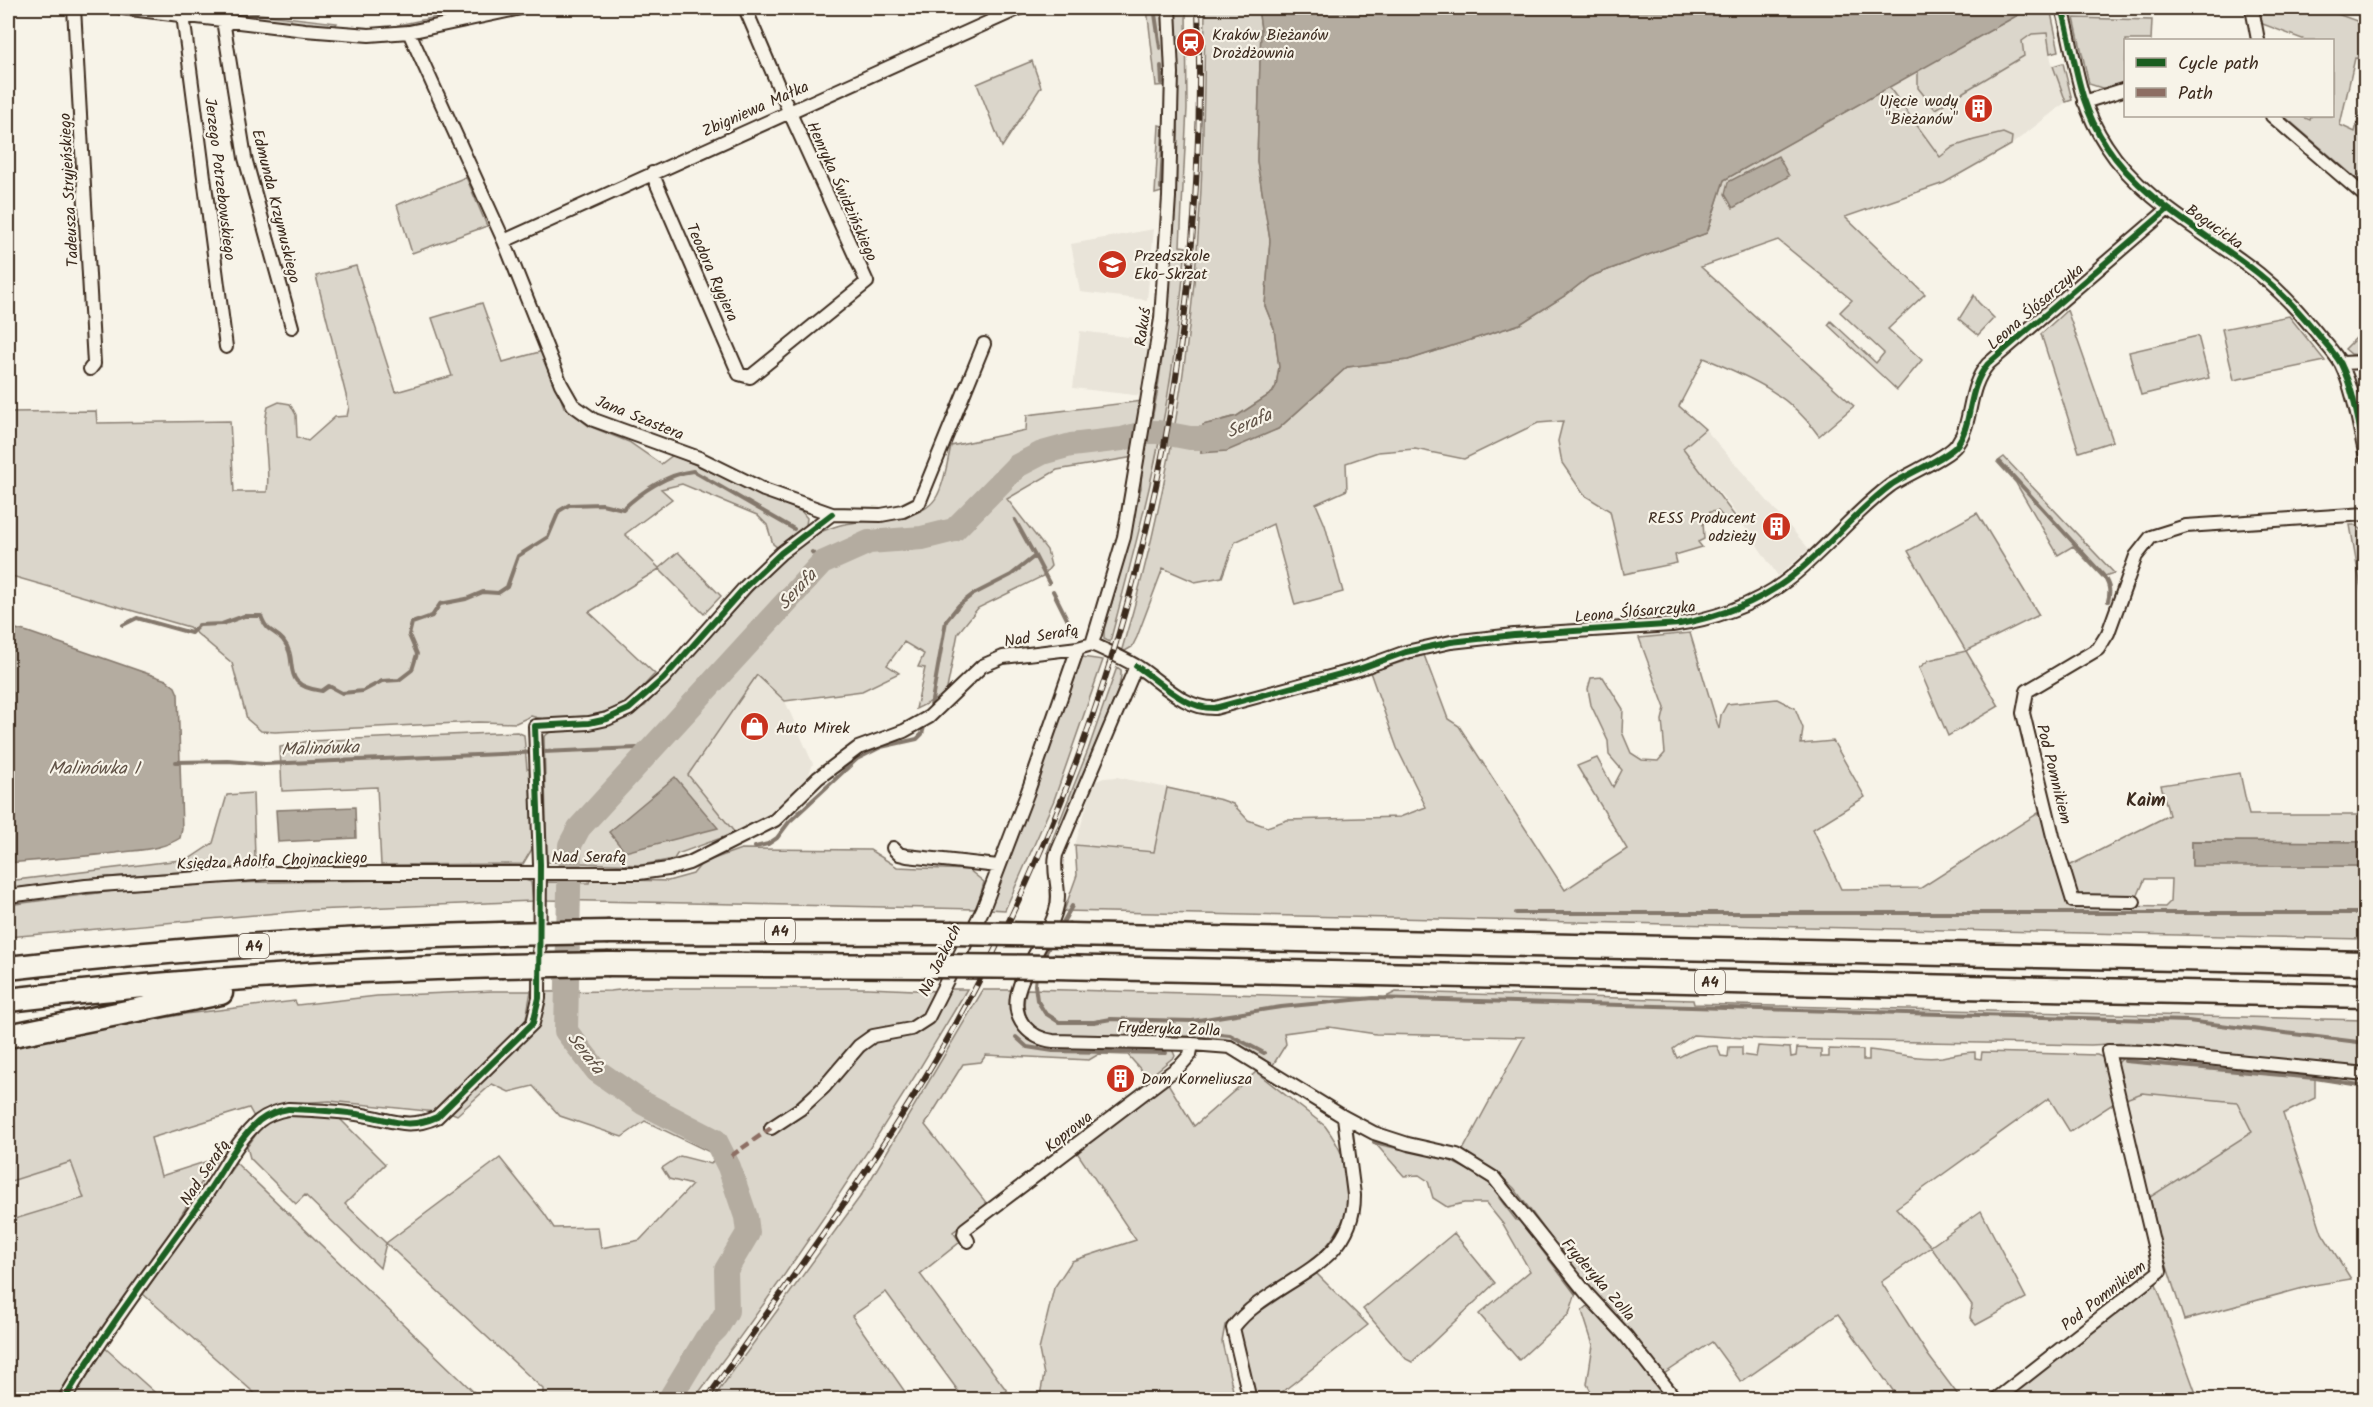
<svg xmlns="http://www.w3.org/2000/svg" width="2373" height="1407" font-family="Kalam,sans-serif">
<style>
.built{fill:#e9e4d9}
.green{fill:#dbd6cb;stroke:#8b8074;stroke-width:1.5}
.water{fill:#b4aca0;stroke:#84786c;stroke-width:1.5}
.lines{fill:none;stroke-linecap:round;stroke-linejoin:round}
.stream{stroke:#84786c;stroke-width:4}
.river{stroke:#b4aca0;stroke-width:24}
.minor-casing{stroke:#3b2a1e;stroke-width:16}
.motorway-casing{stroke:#3b2a1e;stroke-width:27}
.minor{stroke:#f7f3e8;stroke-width:12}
.motorway{stroke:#f7f3e8;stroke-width:22}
.rail-casing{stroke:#3b2a1e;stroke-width:6}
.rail{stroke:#f7f3e8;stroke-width:4;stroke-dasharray:11;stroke-linecap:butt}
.motorway-bridge-casing{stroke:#3b2a1e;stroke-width:27;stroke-linecap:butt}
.motorway-bridge{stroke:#f7f3e8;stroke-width:22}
.quiet{stroke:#8d6e63;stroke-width:4.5;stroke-dasharray:9 4.5;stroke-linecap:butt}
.cycleway-casing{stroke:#f7f3e8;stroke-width:10}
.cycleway{stroke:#1b5e20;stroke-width:6}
.labels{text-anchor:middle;stroke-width:4.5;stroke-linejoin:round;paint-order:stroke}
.shield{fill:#f7f3e8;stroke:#73665b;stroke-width:1.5}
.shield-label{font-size:15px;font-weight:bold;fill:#3b2a1e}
.poi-label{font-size:16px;fill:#3b2a1e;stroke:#f7f3e8;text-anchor:start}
.street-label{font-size:16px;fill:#3b2a1e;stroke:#f7f3e8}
.water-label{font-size:18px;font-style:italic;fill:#5f5145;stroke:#f7f3e8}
.neighbourhood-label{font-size:18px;font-weight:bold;fill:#3b2a1e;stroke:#f7f3e8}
</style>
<rect width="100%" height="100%" fill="#f7f3e8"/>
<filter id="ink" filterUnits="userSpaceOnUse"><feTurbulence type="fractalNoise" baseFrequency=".0167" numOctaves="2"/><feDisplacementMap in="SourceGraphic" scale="12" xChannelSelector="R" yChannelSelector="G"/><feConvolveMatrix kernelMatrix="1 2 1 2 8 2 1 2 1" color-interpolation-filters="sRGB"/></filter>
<g filter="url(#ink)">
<path class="built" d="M2044,8l7,52 15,42 -55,43 -56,32 -66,-90 136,-76z
M1154,229l-7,71 -67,-8 -9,-48z
M1080,331l72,9 -9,56 -70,-8z
M1705,429l104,120 -31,27 -49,-72 -47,-56z
M758,675l27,26 28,63 -7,18 -22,23 -20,15 -29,13 -47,-58z
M1117,777l50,11 -13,65 -79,-8 19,-63 10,-4z
M2142,1093l95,9 15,31 -102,64 -27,-97z
M71,1162l13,37 -76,22v-39z"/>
<path class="green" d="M479,8h14l-86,17 -8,2 -1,-2z
M1147,8h16l6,77 -13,1z
M1176,8h10l1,100 -7,138 6,1c-5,55 -11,109 -21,164 -14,78 -35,155 -55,231l-6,-3v-16l6,-13 31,-122v-15l16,-79 8,-57 13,-205z
M1205,8h53l3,21 -4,132 13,79 -5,66 9,22 5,39 -3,19 -4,7 -35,23 -34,9 -2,28 77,-24 69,-62 61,-7 112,-36 46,-29 23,-18 118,-44 17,-53 165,-93 51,70 13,-10 21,-7 29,-7 9,4 -1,8 -67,38 -99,34 80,77 -37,35 34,31 -25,30 -69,-65 3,-4 45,42 8,-10 -44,-41 12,-12 -74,-60 -77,27 153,139 -35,30c-29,-42 -69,-59 -115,-78l-25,48 26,23 -22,19 54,71 -13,-1 -6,-7 -8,1 -7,8 1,19 -6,3 4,5 -27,8 2,8 -53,11 -14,-63 -26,-16 -22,-32 -4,-22 5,-20 -25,2 -74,36 -49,-10 -37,3 -32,11 1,27 -31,14 9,21 18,67 -48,13 -22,-81 -38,18 -13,35 -27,5 -32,-14 -26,69 -5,10 -7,4 -3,-2c43,-143 69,-292 78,-442 4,-66 4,-133 5,-199z
M2025,8h25l9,43 -9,2 -3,-20 -15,1 -10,7 2,15 -89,53 -17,-21v-18l107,-59z
M2257,8h64l44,16v35l-10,-1 -15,67 15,7 10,-41v76l-8,12 -73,-63h17l9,4 1,-4h21v-76h-27l-45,-17z
M233,11l104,12 -3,4 -6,-1 -96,-11z
M2074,18l78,2 -1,20h-25l-1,44 -20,5 -16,-5z
M1032,61l9,26 -39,60 -25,-63z
M2063,63l9,37 -6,2 -13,-36z
M1159,125l8,2 -2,64 -10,3z
M466,177l21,49 -75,27 -15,-48z
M356,266l40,126 56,-16 -20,-58 50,-15 21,59 40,-11 21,56 25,19 40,16 32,22 12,-9 129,57 5,6 -1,7 -29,22 -4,-3 -6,-19 -10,-10 -75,-31 -21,5 11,10 -47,35 34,34 19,-16 43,44 -17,18 -45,-45 -70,43 66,62c-10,9 -20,24 -31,30 -26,13 -65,21 -93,12l-15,7 -38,-1 -203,10 -14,-1 -14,-12 -15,-56 -43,-36 -181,-52v-163l88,-1 1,12 133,-2 4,71h33c4,-28 -7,-58 1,-85l11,-5 11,2 6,11 1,22 11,4 27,-24 12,-1 2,-9 -33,-131z
M1974,295l4,7 16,16 -16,17 -19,-16z
M2067,310l46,131 -34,11 -38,-118z
M2289,316l36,45 -91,19 -12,-51z
M2365,329v27l-14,-2 -6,-5z
M2198,336l11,42 -68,17 -12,-43z
M1142,401l-8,56 -77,13 -50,29 40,51 4,16 -8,10 -65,32 -20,25 -12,61 -30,15 9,-41 -7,-1 6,-13 -20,-12 -17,23 12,8 -37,18 -77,10 -28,-26 -69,100 47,58 -58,21 -3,5 -33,6 -94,-3 -3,-125 7,-6 47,-3 47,-22 140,-151c19,-15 29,-22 52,-29 28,-9 85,-1 100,-30 8,-14 10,-34 14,-50l75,-16 1,-15z
M2004,457l110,116 -12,4 -29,-31 -15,9 -42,-72 -19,-21z
M1977,513l62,102 -73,36 33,55 -51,30 -29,-68 10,-8 37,-9 -58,-100z
M2355,525l10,7v79l-15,-86z
M1690,633l29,96 2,-14 6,-11 50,-5 18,9 8,20 -2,16 32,-3 32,56 -52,32 28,60 80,-1 122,-78 25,95 97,2 5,-5 1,-23h-26l-8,18 -62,-1 -8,-29 102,-52 -8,-30 79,-12 9,42h116v27l-173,-1v24l173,1v73l-1301,-28 13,-36 -2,-30 79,7 13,-64 55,12 11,4 15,16 19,7 20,-7 113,-3 26,-10 -29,-59 -27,-76 54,-17 24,64 11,7 106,164 62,-41 -50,-83 20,-8 16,29 9,-17 -13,-15 -1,-14 -17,-36 -3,-16 3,-11 12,-1 20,32 -1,23 9,21 11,7 16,1 7,-8 -3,-33 3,-12 -26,-70z
M1082,657l21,3 -49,140 -49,110 -16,-1 61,-173z
M1117,667l4,3c1,17 -10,36 -16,52 -17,44 -33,92 -58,131l41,-103z
M517,732l7,3 3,34h5v80l-9,15 -142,1 -4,-78 -95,4 -2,-44 29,-6z
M253,793l2,64h11l-1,9 -170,12 -87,11v-8l181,-22 24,-16 14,-48z
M741,849l129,1 27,17 72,3 15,12 -7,27 -431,-9v-18l43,1 1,-4 78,2 25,-7 9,-11z
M519,878l12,4 2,19 -221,9 -304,27v-32l105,-14 110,-8z
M639,988h229l69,3 -13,24 -15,9 -32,5 -15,9 -46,50 -51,38 4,6 54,-38 50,-52 36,-7 40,-46h18c-83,143 -174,279 -273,410h-151v-10l-157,-146 -6,25 -75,-73 -9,9 -46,-46 -3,-11 15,-21 15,-12 59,1 49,49 -40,40 41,39 114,-85 44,55 10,15 44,-1 3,21 39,-8 52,-55 -23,-6 -7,-11 18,-12 31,8 5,-9 -71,-34 -23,16 -62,-21 -27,-30 -24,6 -17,-8 -35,31 -10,-4 91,-86 6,-16 3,-17 63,-1z
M1027,989l357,9 12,-6 297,8 1,4 671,16v50l-237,-27 -37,2 -168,-3 -161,-3 -69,-4 -20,14 4,9c13,-7 24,-13 40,-12l4,10 7,1 1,-10h13v8l14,2 2,-11 32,2 1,9 5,-1 1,-8 24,1v8h8v-8l34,1v10h6v-10c24,2 48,10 73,7 11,-2 21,-5 33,-5v6l6,1 1,-7 115,3 7,3 2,5 10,39 -46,30 -21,-34 -153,110 35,38 50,-35 45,87 -50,27 -6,-7 2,-13 -41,-58 -50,35 47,73 33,44h-62l-61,-85 -97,68 -29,-40 -57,38 13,19h-73l-8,-15 6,-39 -11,-34 8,-7 -6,-21 -70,-95 -20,-18 -32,-18 62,-115 -148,-3 -47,-7 -45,6 2,11 -13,21c-12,-7 -35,-24 -48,-26 -41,-5 -83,-3 -124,-3 -19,0 -42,4 -59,-5 -18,-8 -21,-26 -15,-42z
M983,990h30c-8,24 3,46 26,55l133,4 3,7 -27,22 -20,-23 -29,-1 -10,6 -103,-5 -5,7 -18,2 -38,61 63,80 -35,27 7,10 -40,32 93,125h-49l-78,-107 -34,24 58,83 -198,1 150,-206z
M493,991h38l-5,28 -12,17 -57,52 -21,24 -106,-11 -52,3 -24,13 -5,-9 -98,30 10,38 56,-18 -56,89 -83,117 -22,35h-48v-178l76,-23 -13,-36 -63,20v-135l177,-33 110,-13 2,4 80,-9z
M2125,1056l240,23v7l-50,-8v20l-32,16 39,119 29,46 -37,6 -130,35 -22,-69 -12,-54 102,-65 -15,-30 -95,-9 -19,7 -6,-36z
M1256,1072l69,54c72,97 -30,151 -100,199l-3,17 13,57 -196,1 5,-25 -5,-25 15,-62 18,-27 64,-21 -60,-89 90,-71 28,46z
M1374,1142l73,16 44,23 8,10v7l17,22 5,1 55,72 -7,21 -50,46 -40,-46 51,-43 -27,-47 -17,-21h-22l-17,4 -14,-9 -5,-17 -9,-6 -15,1z
M236,1163l245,236h-220l-118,-105z
M1454,1233l41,50 -83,79 -6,-3 -43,-50z
M1316,1273l52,52 -95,74h-20l-17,-56 4,-18z
M2155,1281l43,118 -184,1 -2,-7z
M104,1347l58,52 -90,1z"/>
<path class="water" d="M1258,8h767v3l-301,169 -17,53 -118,44 -23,18 -46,29 -112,36 -61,7 -69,62 -51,22 -26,2 2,-28 34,-9 35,-23 4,-7 3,-19 -5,-39 -9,-22 5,-66 -13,-79 4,-132z
M1778,156l11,20 -56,32 -8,-14 3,-12z
M8,627l20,5 138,48 9,7 3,7 4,135 -2,9c-18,12 -43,12 -64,15 -36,4 -72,7 -108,10z
M675,777l43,51 -93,24 -16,-20z
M355,807l1,31 -78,4 -2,-32z
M2192,841l173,1v24h-173z"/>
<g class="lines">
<path class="stream" d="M1155,14l5,34
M1161,66l1,17
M1161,188l3,-60
M2000,462l103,113c6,9 8,15 5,26
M995,487l6,10
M812,552l10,11
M1035,556l14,27
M1053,591l21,42
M123,625l14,-7 54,15 8,-8 23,-1 22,-8h17c7,18 12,13 22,24 18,22 -6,45 39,51l7,-5 13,7 21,-2 19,-10 17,-1 13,-10 5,-16 -8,-19 3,-12 20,-7 8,-12 26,-5 17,-7 15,1 9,-6 11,-31 30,-19 11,-26 10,-6 33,-1 21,5c18,-17 44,-35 70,-38l101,58
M931,706l15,-85 13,-16 13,-10 39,-20 24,-19 -20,-36
M176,762l52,-1 37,3 372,-16 13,1
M755,847l13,-3 9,-6 12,-16 68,-63 24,-12 36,-8 5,-5 3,-10
M1516,913h850
M1061,926l11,-20
M1043,958l8,-15
M1036,976l-1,9 2,15 8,13 14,9h35l17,-3 81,2 89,-14 92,-9 815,23 178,22
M1192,1021l3,8 5,3 30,3 34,18
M1141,1034l1,-14
M1016,1037l11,10 26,4 113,2
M2125,1061l190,17 51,8
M1374,1142l27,6
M1447,1158l22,11
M1526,1227l50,66"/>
<path class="river" d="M669,1400l37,-61 11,-11 10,-17 -1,-41 22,-37 -2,-16 -17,-50 -13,-26 -73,-38 -46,-32 -31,-40 4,-186 9,-17 243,-265 47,-21 53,-4 32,-8 63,-64 25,-13 29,-8 51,-6 24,-7h12l32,6h13l29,-6"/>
<defs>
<path id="minor" d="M74,8l20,356 -4,5
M122,8l183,22 64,5 40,-3 112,-24
M2062,8c14,49 14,92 44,137 36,57 102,88 153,129 21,17 40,37 57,58 8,10 19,21 25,32 14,29 18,63 25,93
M2252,8l6,32
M183,15l43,332
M223,20l22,138 47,169
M409,32l95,209 57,143 12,21 21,15 105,38 65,32 68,24 49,1 22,-4 16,-8 65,-159
M2084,102l42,-13
M2272,116l94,81
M652,173l87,201 11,3 117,-95 -78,-171 -44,-103
M504,241l516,-233
M2341,363l25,-1
M1092,644c15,7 31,14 46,23 25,16 46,42 77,41l144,-39 47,-17 45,-10 63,-7 158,-10c39,-5 83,-20 114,-44 38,-29 67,-68 105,-96 16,-11 58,-28 66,-41 17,-24 9,-54 31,-80l180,-155
M1092,644l32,-107 37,-218 8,-122 3,-124 -3,-65
M1136,666l-80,189c-4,19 6,36 0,55 -8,30 -33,56 -39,86 -4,24 12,42 36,45l139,3 38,3 114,70 30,16 34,11 49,11 37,23 93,116 39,42 50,64
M893,848l6,6 8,2 91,10
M8,896l78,-10 184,-13h369l29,-4 21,-6 86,-43 43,-42 40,-30 46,-17 25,-14 53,-51 21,-9 75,-9 14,-4
M2134,902l-61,-1 -20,-65 -30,-123 4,-22 71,-42 10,-16 28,-77 15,-19 35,-11 180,-12
M771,1128l29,-19 24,-22 35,-41 14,-10 38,-7 17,-11 55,-109 44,-115 51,-146
M968,1241l-4,-7 1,-5 216,-164 9,-10 2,-11
M64,1400c43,-72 93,-137 141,-204 18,-25 31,-55 54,-75 9,-7 18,-10 29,-12 25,1 51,2 75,6 29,5 45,15 74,2l96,-94 6,-25 1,-134 -5,-138 54,-3 18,-4 22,-10 34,-30 83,-93 35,-33 51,-39
M1250,1400l-17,-72c36,-49 122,-58 121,-133l-10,-78
M1995,1400l165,-129 -52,-220 39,1 219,22"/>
<path id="motorway" d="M609,932l342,1
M1070,935l1296,28
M609,964l327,2
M1055,967l1311,29
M8,968c163,-19 328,-30 493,-34
M8,1000c163,-19 328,-30 493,-34
M8,1036l213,-43"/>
</defs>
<use href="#minor" class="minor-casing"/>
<use href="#motorway" class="motorway-casing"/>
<use href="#minor" class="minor"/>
<use href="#motorway" class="motorway"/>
<defs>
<path id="rail" d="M706,1400c81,-116 166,-230 237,-353 180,-315 267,-677 255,-1039"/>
</defs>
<use href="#rail" class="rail-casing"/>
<use href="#rail" class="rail"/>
<defs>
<path id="motorway-bridge" d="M951,933l119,2
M501,934l108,-2
M501,966l108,-2
M936,966l119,1"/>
</defs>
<use href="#motorway-bridge" class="motorway-bridge-casing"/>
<use href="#motorway-bridge" class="motorway-bridge"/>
<path class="quiet" d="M731,1156l40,-28"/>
<defs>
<path id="cycleway" d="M2062,8c14,49 14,92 44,137 36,57 102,88 153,129 21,17 40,37 57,58 8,10 19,21 25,32 14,29 18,63 25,93
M1136,666c25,16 48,43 79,42l144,-39 47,-17 45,-10 63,-7 166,-11c37,-7 76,-21 106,-43 38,-28 67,-68 105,-96 16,-11 57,-28 66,-40 17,-24 9,-55 31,-81l180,-155
M64,1400c43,-72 93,-137 141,-204 18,-25 31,-55 54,-75 9,-7 18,-10 29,-12 25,1 51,2 75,6 29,5 45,15 74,2l96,-94 6,-25 1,-134 -5,-138 54,-3 18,-4 22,-10 34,-30 83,-93 35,-33 51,-39"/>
</defs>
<use href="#cycleway" class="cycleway-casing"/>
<use href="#cycleway" class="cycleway"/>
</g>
</g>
<defs>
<symbol id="station-disc" viewBox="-11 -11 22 22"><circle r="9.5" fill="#c8321e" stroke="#f7f3e8"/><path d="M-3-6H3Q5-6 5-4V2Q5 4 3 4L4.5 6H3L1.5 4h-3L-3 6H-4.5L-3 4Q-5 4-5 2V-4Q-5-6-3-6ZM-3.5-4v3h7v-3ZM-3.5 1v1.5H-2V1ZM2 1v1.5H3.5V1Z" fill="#fff"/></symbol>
<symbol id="building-disc" viewBox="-11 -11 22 22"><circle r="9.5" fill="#c8321e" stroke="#f7f3e8"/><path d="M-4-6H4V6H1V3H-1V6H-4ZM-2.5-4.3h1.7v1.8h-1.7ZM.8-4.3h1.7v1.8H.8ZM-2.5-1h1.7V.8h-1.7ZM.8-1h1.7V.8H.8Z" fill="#fff"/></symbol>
<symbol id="school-disc" viewBox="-11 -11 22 22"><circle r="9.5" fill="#c8321e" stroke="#f7f3e8"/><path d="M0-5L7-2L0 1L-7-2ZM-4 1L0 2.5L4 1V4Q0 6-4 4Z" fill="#fff"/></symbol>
<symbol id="shop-disc" viewBox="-11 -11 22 22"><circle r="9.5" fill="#c8321e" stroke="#f7f3e8"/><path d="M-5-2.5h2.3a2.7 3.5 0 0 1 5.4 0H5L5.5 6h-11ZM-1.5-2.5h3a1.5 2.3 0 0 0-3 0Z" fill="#fff"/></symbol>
</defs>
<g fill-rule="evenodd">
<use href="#station-disc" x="1174" y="26" width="33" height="33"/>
<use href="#building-disc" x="1962" y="92" width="33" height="33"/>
<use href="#school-disc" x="1096" y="248" width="33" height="33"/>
<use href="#building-disc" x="1760" y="510" width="33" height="33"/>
<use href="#shop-disc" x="738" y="710" width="33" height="33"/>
<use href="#building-disc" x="1104" y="1062" width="33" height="33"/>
</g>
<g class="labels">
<g class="shield">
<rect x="765" y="919" width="30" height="24" rx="4.5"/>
<rect x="239" y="934" width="30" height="24" rx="4.5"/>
<rect x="1695" y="970" width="30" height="24" rx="4.5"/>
</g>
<g class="shield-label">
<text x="780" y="936">A4</text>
<text x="254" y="951">A4</text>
<text x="1710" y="987">A4</text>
</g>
<g class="poi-label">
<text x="1212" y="40">Kraków Bieżanów<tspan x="1212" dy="18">Drożdżownia</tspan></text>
<text x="1958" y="106" text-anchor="end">Ujęcie wody<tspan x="1958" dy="18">"Bieżanów"</tspan></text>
<text x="1134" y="261">Przedszkole<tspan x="1134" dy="18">Eko-Skrzat</tspan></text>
<text x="1756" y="523" text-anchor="end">RESS Producent<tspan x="1756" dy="18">odzieży</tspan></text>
<text x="776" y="733">Auto Mirek</text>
<text x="1141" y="1084">Dom Korneliusza</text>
</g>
<g class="street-label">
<text transform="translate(755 108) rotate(-24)" y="6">Zbigniewa Małka</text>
<text transform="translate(221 179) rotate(83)" y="6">Jerzego Potrzebowskiego</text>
<text transform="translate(68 190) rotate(-93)" y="6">Tadeusza Stryjeńskiego</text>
<text transform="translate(843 191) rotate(66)" y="6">Henryka Świdzińskiego</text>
<text transform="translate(277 206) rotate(76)" y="6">Edmunda Krzymuskiego</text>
<text transform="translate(2215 226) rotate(35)" y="6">Bogucicka</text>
<text transform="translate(713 272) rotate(66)" y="6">Teodora Rygiera</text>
<text transform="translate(2035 306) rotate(-41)" y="6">Leona Ślósarczyka</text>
<text transform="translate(1142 327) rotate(-82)" y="6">Rakuś</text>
<text transform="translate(640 417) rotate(22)" y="6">Jana Szastera</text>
<text transform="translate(1635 611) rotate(-5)" y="6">Leona Ślósarczyka</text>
<text transform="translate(1041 635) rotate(-9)" y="6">Nad Serafą</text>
<text transform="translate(2055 774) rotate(76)" y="6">Pod Pomnikiem</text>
<text x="589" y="862">Nad Serafą</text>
<text transform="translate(272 860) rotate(-2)" y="6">Księdza Adolfa Chojnackiego</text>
<text transform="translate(939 960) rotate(-64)" y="6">Na Jazkach</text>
<text transform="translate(1169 1028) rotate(2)" y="6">Fryderyka Zolla</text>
<text transform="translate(1068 1131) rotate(-38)" y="6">Koprowa</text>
<text transform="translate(204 1172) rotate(-56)" y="6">Nad Serafą</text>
<text transform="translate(1599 1279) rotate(49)" y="6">Fryderyka Zolla</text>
<text transform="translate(2103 1295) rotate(-38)" y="6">Pod Pomnikiem</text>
</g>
<g class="water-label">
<text transform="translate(1249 423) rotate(-24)" y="6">Serafa</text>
<text transform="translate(797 589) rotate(-47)" y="6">Serafa</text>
<text transform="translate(320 748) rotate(-2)" y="6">Malinówka</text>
<text x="94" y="774">Malinówka 1</text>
<text transform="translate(586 1053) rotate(52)" y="6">Serafa</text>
</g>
<g class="neighbourhood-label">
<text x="2146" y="806">Kaim</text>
</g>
</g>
<rect width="2373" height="1407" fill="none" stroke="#f7f3e8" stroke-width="30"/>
<rect x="15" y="15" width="2343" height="1377" fill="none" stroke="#3b2a1e" stroke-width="2" filter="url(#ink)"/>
<rect x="2124" y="39" width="210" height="78" fill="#f7f3e8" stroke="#aca397" stroke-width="1.5"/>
<rect x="2136" y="58" width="30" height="9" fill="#1b5e20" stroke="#aca397" stroke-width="1.5"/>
<text x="2178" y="69" font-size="18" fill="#3b2a1e">Cycle path</text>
<rect x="2136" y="88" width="30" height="9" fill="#8d6e63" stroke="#aca397" stroke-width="1.5"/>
<text x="2178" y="99" font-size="18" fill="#3b2a1e">Path</text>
</svg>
